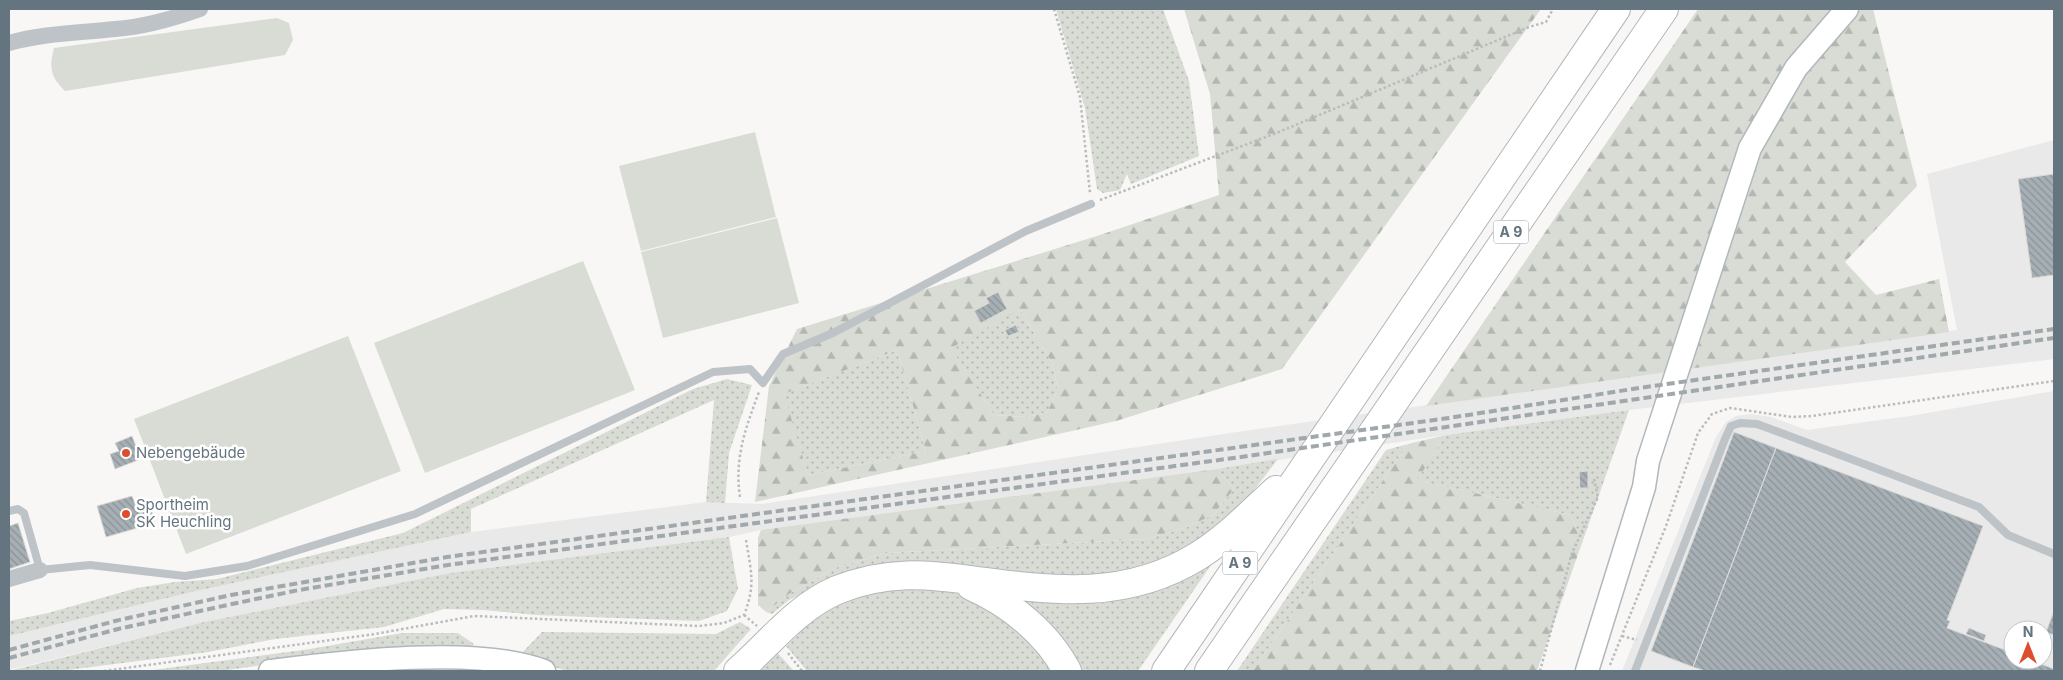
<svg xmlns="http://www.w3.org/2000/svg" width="2063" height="680" font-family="Inter,sans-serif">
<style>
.built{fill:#e8e9e8;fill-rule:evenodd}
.grass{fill:url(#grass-dots)}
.forest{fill:url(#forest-firs);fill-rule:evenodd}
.garden{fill:#d8dcd4}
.building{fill:url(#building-back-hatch);stroke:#d9d9d7}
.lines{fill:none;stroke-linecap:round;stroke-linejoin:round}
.secondary-casing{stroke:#b1b7bb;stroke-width:25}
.motorway-casing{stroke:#b2b7ba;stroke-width:30}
.path{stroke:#b9bcbf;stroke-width:2.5;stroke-dasharray:2.5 2.5;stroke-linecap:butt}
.service{stroke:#bec3c7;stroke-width:8}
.minor{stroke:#bec3c7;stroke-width:16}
.secondary{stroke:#fff;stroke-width:22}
.motorway{stroke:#fff;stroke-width:28}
.rail{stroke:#a0a8ac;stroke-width:4;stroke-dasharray:8 4;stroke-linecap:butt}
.poi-dot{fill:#dd4d2f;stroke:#fff;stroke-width:2}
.labels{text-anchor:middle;stroke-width:5;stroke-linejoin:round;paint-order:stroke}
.shield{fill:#fff;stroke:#929ea5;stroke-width:1}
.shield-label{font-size:14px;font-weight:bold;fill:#64757f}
.poi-label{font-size:15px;fill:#64757f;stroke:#fff;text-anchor:start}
</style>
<defs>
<pattern id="grass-dots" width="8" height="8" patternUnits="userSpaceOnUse" patternTransform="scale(1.25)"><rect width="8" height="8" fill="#d8dcd4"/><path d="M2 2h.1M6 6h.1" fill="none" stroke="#b3b7b1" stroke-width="1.8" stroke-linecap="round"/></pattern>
<pattern id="forest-firs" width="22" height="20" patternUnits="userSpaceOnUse" patternTransform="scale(1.25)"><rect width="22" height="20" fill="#d8dcd4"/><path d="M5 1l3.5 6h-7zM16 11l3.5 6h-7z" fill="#b3b7b1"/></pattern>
<pattern id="building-back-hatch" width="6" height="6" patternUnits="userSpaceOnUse" patternTransform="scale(1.25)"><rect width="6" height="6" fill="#a6afb4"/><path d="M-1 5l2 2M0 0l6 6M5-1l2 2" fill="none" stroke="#8b9398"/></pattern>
</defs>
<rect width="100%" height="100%" fill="#f8f7f5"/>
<path class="built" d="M2054,140v219l-425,51 -183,25 -229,34 -456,61 -32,7 -279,36 -246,49 -195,48v-34l187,-45 275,-59 235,-30 56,2 468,-71 727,-103 -30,-156z
M2054,391v280h-432l94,-234 10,-15 10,-6 15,-2 20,3 36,13 103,-14zM2013,630h30v30h-30z"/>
<path class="grass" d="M1056,9h107l26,72 10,75 -68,28 -4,-10 -7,16 -17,3 -6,-4 -12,-81z
M1020,309l32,54 6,27 -11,22 -20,5 -33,-2 -44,-68z
M897,350l29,101 -118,24 -25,-81z
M727,379l25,6 -23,68 -4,50 -19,-1 8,-102 -243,109v23l-275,59 -187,45v-15l39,-8 89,-25 38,-6 42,-3 186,-46 290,-144z
M1629,410l-47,133 -11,-28 -155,-35 30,-45z
M1408,444l-155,227h-16l149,-221z
M1278,459l-53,69 -102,53 -286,-3 -48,22 -17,14 -6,-2 23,-18 46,-26 51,-15 260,-14 39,-11 28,-13 21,-26 -17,-20z
M729,537l9,52 -11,22 -28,10 -163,-6 -53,-5 -39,-1 -60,18 -109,12 -67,13 -148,19h-51l195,-49 246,-49z
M1218,555l-80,116h-62l-73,-82 36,8z
M873,589h67l26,7 57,31 33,44h-249l-21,-25 12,-11 -2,-4 20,-17z
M740,622l11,7 -37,42h-146l-50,-14 24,-25 174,2z
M402,633h56l16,11 -5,8 -199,12 -50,7h-75l165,-22z
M775,650l19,21h-36z"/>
<path class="forest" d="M1184,9h357l-259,360 -166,52 -361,81 14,-116 28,-57 303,-94 119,-40 -9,-101zM1020,309l32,54 6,27 -11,22 -20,5 -33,-2 -43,-67zM897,350l29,101 -118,24 -24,-81z
M1698,9h175l44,177 -72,76 31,33 63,-16 10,53 -523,74z
M1446,435l-29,45 154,35 11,28 -45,128h-284l155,-227z
M1217,469l17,20 -21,26 -28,13 -39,11 -260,14 -51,15 -46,26 -23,18 -8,-7v-67l3,-8z"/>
<path class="garden" d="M277,18l12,5 4,17 -8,15 -220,36c-15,-15 -16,-23 -11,-43z
M755,132l21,85 -135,34 -22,-85z
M777,218l22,85 -136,35 -22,-86z
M583,261l52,129 -210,83 -51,-130z
M348,336l53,135 -215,83 -52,-135z"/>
<path class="building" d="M2054,174v101l-22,3 -14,-99z
M998,292l9,17 -26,14 -7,-12 15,-8 -3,-5z
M1016,325l3,7 -11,4 -3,-6z
M1734,432l42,16 -83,219 -42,-16z
M132,436l9,23 -26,10 -5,-15 9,-3 -4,-8z
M1776,448l207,78 -36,94 3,1 -3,7 66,25v7h18l23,9v2h-349l-12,-4z
M1588,471v17h-8l-1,-16z
M132,496l4,10 13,-4 6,21 -49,14 -9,-31z
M18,523l12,39 -21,7v-43z
M2054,611v24l-8,-3z
M1969,628l17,7 -2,6 -18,-7z"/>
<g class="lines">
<defs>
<path id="secondary" d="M270,671c73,-9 206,-26 274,0
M1587,671l57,-184 4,-26 102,-313 46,-80 51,-59"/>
<path id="motorway" d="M971,586c39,17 77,48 96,85
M738,671c32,-28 59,-64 99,-81 50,-20 89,-16 141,-9 78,10 149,19 220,-25 29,-18 53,-43 78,-66
M1166,671l450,-662
M1209,671l455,-662"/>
</defs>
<use href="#secondary" class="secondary-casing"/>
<use href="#motorway" class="motorway-casing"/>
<path class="path" d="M1054,9l26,88 10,96
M1100,200l179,-68 250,-105 17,-5 7,-13
M740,497c-6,-39 6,-70 19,-105
M744,615l13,11
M1622,636l15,4
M788,653l14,18
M1610,665l56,-139 32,-93 14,-19 18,-6 62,9 20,-1 242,-35
M104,671l271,-37 99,-18 225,10 25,-3 20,-8c12,-30 7,-44 2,-75
M1540,671l32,-118 26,-56 -4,-18"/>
<path class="service" d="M9,511l9,-2 6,4 16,57 50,-5 95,11 62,-10 168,-52 298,-142 37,-3 13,14 20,-29 50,-21 193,-102 65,-27
M1635,671l90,-232 6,-13 9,-3 17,1 222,83 29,28 46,19"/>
<path class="minor" d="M9,43c35,-10 70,-10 106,-14 29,-2 57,-10 85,-20
M9,579l31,-9"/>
<use href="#secondary" class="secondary"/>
<use href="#motorway" class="motorway"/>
<path class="rail" d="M9,650l106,-29 116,-26 216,-38 1002,-139 190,-30 415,-59
M9,658l109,-29 114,-25 67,-14 149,-25 793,-108 813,-119"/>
</g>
<g class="poi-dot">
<circle cx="126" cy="453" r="5"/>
<circle cx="126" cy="514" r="5"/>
</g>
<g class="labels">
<g class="shield">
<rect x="1493.5" y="220.5" width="35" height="23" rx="4"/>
<rect x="1222.5" y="551.5" width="35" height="23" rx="4"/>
</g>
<g class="shield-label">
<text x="1511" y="237">A 9</text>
<text x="1240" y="568">A 9</text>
</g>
<g class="poi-label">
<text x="136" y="458">Nebengebäude</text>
<text x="136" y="510">Sportheim<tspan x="136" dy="17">SK Heuchling</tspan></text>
</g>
</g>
<rect width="2063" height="680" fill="none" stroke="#64757f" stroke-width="20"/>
<g transform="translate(2028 645)"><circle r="24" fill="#ffffff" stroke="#c1c8cc"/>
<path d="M0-4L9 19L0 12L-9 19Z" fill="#dd4d2f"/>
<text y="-8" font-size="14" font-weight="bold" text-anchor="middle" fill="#64757f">N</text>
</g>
</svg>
